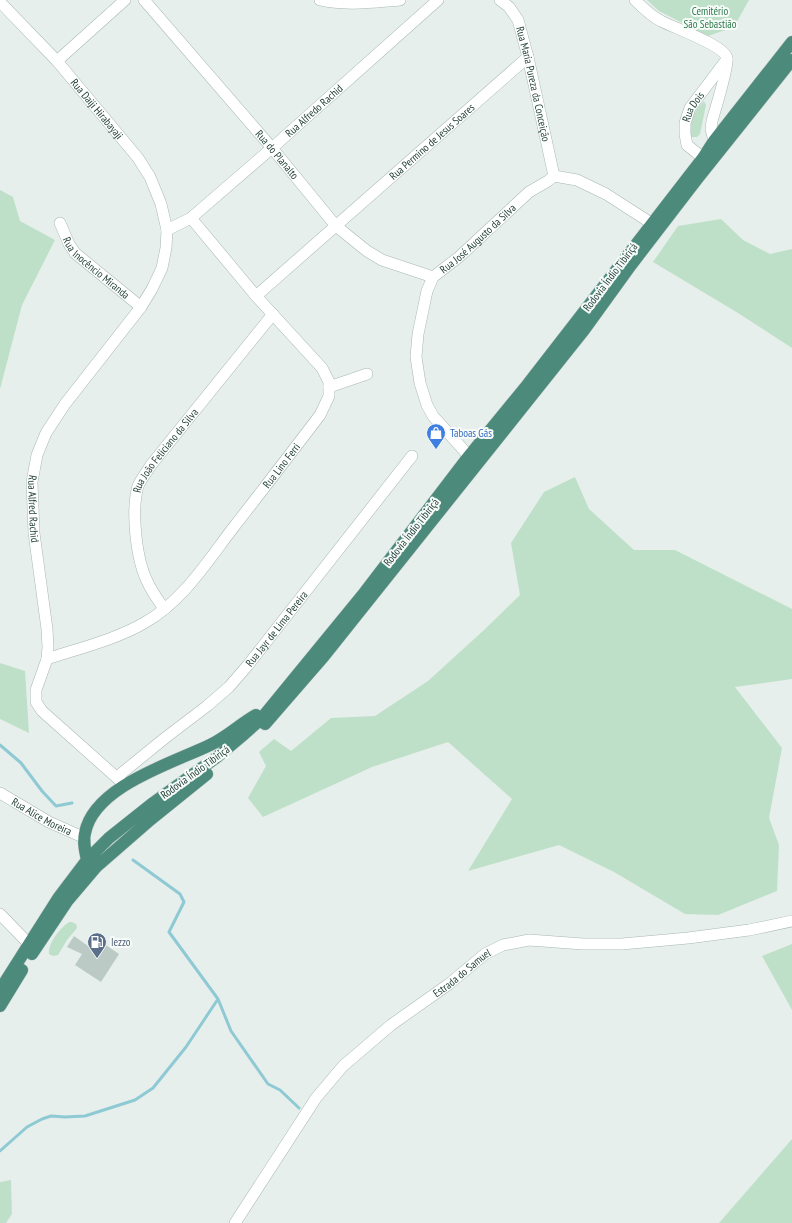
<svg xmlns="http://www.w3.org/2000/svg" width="792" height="1223" font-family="'PT Sans Narrow',sans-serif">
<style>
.green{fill:#bfe0c8}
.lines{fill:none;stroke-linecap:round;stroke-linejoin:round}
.stream{stroke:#8ec9d4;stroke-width:3}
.building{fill:#bbcac4}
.minor-casing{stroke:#a8b8b2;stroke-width:12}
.trunk-casing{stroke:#c2cac8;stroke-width:13}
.minor{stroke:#fff;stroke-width:11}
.trunk{stroke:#4c8a7c;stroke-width:12}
.labels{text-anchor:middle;stroke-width:4;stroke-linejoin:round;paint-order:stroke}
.park-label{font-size:11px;fill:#2d7a4b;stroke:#f7fbf9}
.street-label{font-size:11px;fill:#24423a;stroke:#f7fbf9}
.shop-label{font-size:11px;fill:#366cbe;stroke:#f7fbf9;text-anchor:start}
.service-label{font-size:11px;fill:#4e5e75;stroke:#f7fbf9;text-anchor:start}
</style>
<rect width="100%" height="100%" fill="#e6efeb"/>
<path class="green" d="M647,0h102l-15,27 -26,9 -49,-25z
M704,101l2,4 -6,29 -3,3h-6l-3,-6c3,-12 7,-21 16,-30z
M0,190l13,7 7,24 35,19 -33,65 -22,84z
M721,219l22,21 27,14 22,-5v99l-54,-35 -85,-51 25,-36z
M575,477l14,32 45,41h41l117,59v70l-57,8 47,61 -13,70 10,27 -2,46 -59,24 -33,-1 -71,-42 -55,-27 -91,26 44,-72 -64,-57 -76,25 -109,50 -15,-19 18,-32 -7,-14 15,-13 17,12 40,-33 44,-2 53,-35 56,-51 36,-35 -9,-52 33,-51z
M0,663l25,8 4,62 -29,-14z
M69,922h3l4,2 1,4 -10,12 -9,15 -5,1 -4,-2c-1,-11 11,-26 20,-32z
M792,944v66l-30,-54z
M792,1139v84h-73z
M11,1180l1,34 -6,9h-6v-41z"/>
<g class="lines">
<path class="stream" d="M0,745l21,18 21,28 14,15 16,-3
M133,860l47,34 4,8 -15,30 49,67 13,32 37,53 12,6 19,18
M0,1151l27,-24 15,-8 9,-3 14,1 20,-1 50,-16 18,-12 33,-41 32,-48"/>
</g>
<path class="building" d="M74,936l14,10 6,-9 25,17 -18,28 -26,-17 7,-11 -15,-7z"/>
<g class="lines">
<defs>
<g id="minor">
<path id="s1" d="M144,0l128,148 64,78 31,25 15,9 51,17"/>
<path d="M320,0c26,6 54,2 80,0"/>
<path id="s2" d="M500,0l9,7 9,13 10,37 26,119"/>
<path d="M635,0c8,8 16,16 26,21 13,7 63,24 66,37 2,8 -12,52 -15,63l-1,8 3,12"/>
<path id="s3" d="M1,3l56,58 81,97 12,19 11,27 6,26 -1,18 -4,20 -10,21 -11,18 -76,97 -19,29 -9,22 -5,27 2,51 13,96 1,18 -1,12 -11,31v12l6,9 83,74"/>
<path d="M57,61l68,-61"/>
<path id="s4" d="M703,158l-16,-13 -2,-11v-11l5,-15 37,-49"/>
<path id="s5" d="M60,223l9,21 6,9 66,54"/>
<path id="s6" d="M167,230l24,-12 81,-70 166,-148"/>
<path id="s7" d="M256,296l272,-239"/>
<path d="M329,387l38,-13"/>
<path id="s8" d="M469,456l-36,-40 -6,-11 -7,-22 -4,-26 2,-23 9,-43 6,-14 26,-20 70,-65 19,-11 6,-5 23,4 29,14 45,29"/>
<path id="s9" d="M164,609c-5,-8 -12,-17 -16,-26 -12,-23 -17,-72 -10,-97 3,-7 9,-14 13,-21l122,-151"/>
<path id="s10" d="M47,659c30,-10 70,-20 97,-36 38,-21 63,-61 89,-95 29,-37 58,-75 87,-113l9,-19v-14l-7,-14 -66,-72 -65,-78"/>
<path id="s11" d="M117,777l48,-39 42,-32 22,-19 19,-22 164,-209"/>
<path id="s12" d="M0,793l49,29 36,16"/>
<path d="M0,914l29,30"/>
<path id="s13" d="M235,1223l81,-125 27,-32 48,-41 58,-41 36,-30 18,-9 26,-5 54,4h39l66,-6 61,-8 43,-9"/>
</g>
<path id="trunk" d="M265,724l59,-68 260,-326 47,-65 66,-86 95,-119
M87,860c-2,-9 -4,-18 -2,-27 9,-47 88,-70 125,-88 17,-8 30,-21 46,-30
M32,954l36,-54 28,-33 54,-47 57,-46
M0,990l59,-93 28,-37 22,-22 44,-35 64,-46 25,-21 19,-17 104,-127 104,-136 59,-72 175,-226 11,-17 78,-99
M0,1006l22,-36"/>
</defs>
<use href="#minor" class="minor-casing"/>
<use href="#trunk" class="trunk-casing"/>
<use href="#minor" class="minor"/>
<use href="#trunk" class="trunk"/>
</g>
<defs>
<symbol id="shop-pin" viewBox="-11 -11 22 30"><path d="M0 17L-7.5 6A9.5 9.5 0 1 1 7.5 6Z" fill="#3f7fe0" stroke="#f7fbf9"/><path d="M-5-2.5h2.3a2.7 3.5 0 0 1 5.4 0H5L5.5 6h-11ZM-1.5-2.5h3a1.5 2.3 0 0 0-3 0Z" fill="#fff"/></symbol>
<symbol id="fuel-pin" viewBox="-11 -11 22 30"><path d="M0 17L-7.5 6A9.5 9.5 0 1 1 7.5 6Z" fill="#5c6f8a" stroke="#f7fbf9"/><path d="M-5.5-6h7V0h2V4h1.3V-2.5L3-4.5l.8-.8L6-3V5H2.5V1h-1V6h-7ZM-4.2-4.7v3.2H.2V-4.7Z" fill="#fff"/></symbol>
</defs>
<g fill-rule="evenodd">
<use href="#shop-pin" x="425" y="422" width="22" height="30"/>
<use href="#fuel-pin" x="86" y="931" width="22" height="30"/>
</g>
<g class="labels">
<g class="park-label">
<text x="710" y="15">Cemitério<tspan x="710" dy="13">São Sebastião</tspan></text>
</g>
<g class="street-label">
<text dy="4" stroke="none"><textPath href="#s2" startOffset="93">Rua Maria Pureza da Conceição</textPath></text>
<text dy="4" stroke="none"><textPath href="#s4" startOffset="61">Rua Dois</textPath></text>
<text dy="4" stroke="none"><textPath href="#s3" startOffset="143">Rua Daiji Hirabayaji</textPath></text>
<text dy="4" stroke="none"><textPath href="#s6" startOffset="190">Rua Alfredo Rachid</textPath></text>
<text dy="4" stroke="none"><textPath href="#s7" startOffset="234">Rua Permino de Jesus Soares</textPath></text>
<text dy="4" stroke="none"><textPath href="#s1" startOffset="204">Rua do Planalto</textPath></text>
<text dy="4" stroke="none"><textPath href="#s8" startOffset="257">Rua José Augusto da Silva</textPath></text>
<text dy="4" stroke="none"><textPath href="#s5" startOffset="59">Rua Inocêncio Miranda</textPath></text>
<text transform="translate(610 277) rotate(-53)" y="4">Rodovia Índio Tibiriçá</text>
<text dy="4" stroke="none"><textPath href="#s9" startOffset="174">Rua João Feliciano da Silva</textPath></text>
<text dy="4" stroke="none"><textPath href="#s10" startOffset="314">Rua Lino Ferri</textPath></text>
<text dy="4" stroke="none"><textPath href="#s3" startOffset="604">Rua Alfred Rachid</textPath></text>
<text transform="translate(411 532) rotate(-52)" y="4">Rodovia Índio Tibiriçá</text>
<text dy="4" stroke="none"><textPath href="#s11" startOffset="219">Rua Jayr de Lima Pereira</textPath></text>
<text transform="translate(195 772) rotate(-36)" y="4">Rodovia Índio Tibiriçá</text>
<text dy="4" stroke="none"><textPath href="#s12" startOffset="48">Rua Alice Moreira</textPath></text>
<text dy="4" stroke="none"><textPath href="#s13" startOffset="342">Estrada do Samuel</textPath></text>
</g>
<g class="shop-label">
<text x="450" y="437">Taboas Gás</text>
</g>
<g class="service-label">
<text x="111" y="946">Iezzo</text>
</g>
</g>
</svg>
